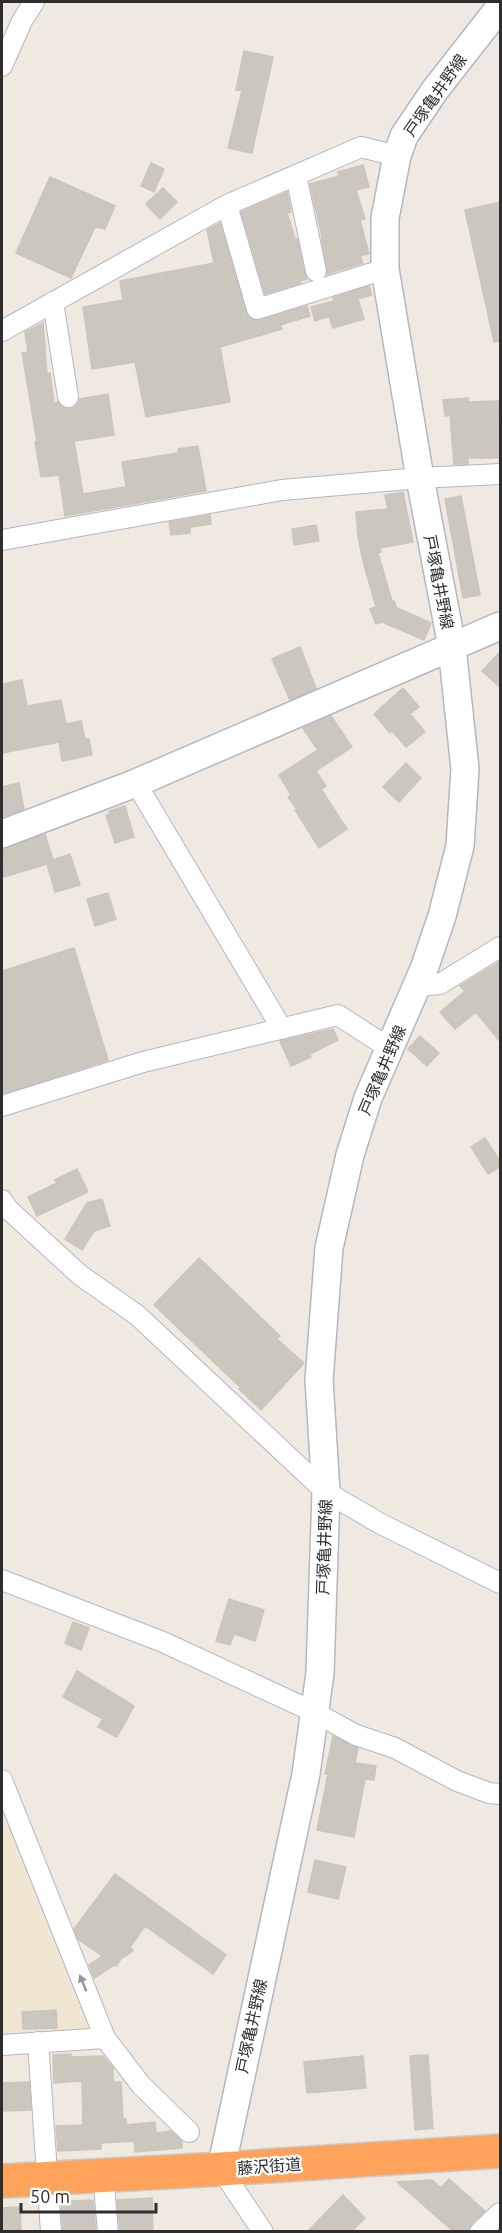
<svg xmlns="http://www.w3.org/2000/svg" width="502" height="2233" font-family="Ubuntu,'Noto Sans JP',sans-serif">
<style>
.education{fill:#f0e6d1}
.building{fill:#cbc7bf;stroke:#cbc5ba;stroke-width:1.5}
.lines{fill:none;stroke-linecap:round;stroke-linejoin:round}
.street-casing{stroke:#b4b7c1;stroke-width:22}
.secondary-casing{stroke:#b4b7c1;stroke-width:30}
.highway-casing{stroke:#c9c9c9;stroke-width:36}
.street{stroke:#fff;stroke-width:20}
.secondary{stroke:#fff;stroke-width:27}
.highway{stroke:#ffa35c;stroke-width:33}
.oneway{fill:#969696}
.labels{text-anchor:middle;stroke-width:4.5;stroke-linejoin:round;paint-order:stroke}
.street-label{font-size:16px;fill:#2e2e2e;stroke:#fff}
</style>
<rect width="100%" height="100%" fill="#efe9e1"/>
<path class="education" d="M2,1796l93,228 -6,8 -87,6z"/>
<path class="building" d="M244,51l29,6 -21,96 -24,-5 14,-57 -6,-1z
M151,163l13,6 -10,23 -13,-6z
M363,165l6,22 -13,3 9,29 -5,1 9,34 -9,2 3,7 -36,11 -6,-42 -11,-48 29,-8 -1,-4z
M50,177l65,29 -10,23 -10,-2 -24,51 -55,-25z
M163,188l14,14 -17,17 -14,-15z
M287,192l4,20 -4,1 8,26h2l10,40 -7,2 1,2 -36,11 -24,-82z
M501,202v139l-7,1 -29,-132z
M220,223l28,94 6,3h7l46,-14 3,10 -30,9 2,4 -62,18 10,55 -84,15 -11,-55 -43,7 -9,-62 40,-7 -3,-19 94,-18 -7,-33z
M369,286l3,9 -14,4 6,20 -31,9 -4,-12 -14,5 -4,-14 23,-6 -1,-3z
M43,323l4,51 3,-1 4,30 3,-1 7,6 6,1 6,-3 4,-7 28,-5 6,41 -40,6 9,53 43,-7 -4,-25 56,-9v-4l20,-3 8,45 -141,25 -6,-41 -18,2 -6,-35h2l-15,-89 6,-1 -3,-20z
M468,398l1,4 30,-1 2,57h-33v6h-14l-4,-49 -5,1 -2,-16z
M403,492l10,50 -33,6 1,4 -3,1 14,48h2l3,7 34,15 -7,17 -42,-18 -6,2 -6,-15 6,-2 -12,-42 -6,-28 -2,-25 32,-3 -3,-14z
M461,496l19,99 -17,3 -18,-99z
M210,515l1,9 -21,3v6l-19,2 -2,-13z
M316,525l3,16 -25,4 -2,-16z
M300,647l16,41 -26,12 -18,-41z
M501,651v37l-19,-17z
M22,680l5,26 34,-6 5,24 15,-3 4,18h4l3,16 -30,6 -3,-19 -57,11v-69z
M403,688l16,19 -9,7 15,18 -19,15 -14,-16 -2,2 -16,-19z
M331,716l21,31 -36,24 10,15 -5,3 26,40 -28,19 -24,-38 2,-1 -9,-12 3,-2 -12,-20 39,-25 -15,-22z
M406,763l15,15 -22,24 -16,-15z
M19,783l5,26 -22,8v-30z
M125,806l9,31 -19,6 -9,-28 4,-1 -1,-3z
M45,834l8,26 17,-6 10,31 -25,7 -8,-28 -43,13 -2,-8v-20z
M108,893l8,26 -21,7 -8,-27z
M74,948l34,112 -106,34v-123z
M501,961v82l-25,-31 -21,17 -15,-17 25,-21 -5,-5z
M333,1029l5,11 -28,14 1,3 -20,9 -11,-25z
M420,1036l19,17 -12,13 -19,-17z
M485,1138l16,25v3l-13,8 -17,-27z
M77,1169l11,23 -51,24 -9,-19 29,-14 -2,-3z
M102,1199l8,27 -16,5 -12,19 -17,-11 22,-36z
M199,1258l81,78 -3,3 27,24 -43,47 -22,-21 2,-1 -87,-83z
M229,1599l35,11 -9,31 -21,-7 -4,11 -14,-4z
M73,1622l16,6 -8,22 -16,-7z
M77,1671l57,35 -17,31 -19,-10 5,-8 -40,-22z
M333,1736l25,12 -3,15 21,3 -2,14 -9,-1 -11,58 -37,-7 11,-56h-3z
M315,1860l31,7 -8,32 -30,-7z
M115,1874l111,81 -13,19 -68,-48 -15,21 3,4 -12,8 -5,7 -2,-1 -20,13 -5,-13 13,-9 -24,-17 -4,-10z
M56,2010l1,18 -34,1 -1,-17z
M71,2054v3l32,-1 10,12v14h8l2,37h3v6l29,-3 1,11 15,-2 11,10v7l-47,4 -1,-11 -33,2v6l-43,2 -2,-25 27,-1 -1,-44 -28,2 -1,-28z
M428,2055l5,73 -18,2 -5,-74z
M363,2056l3,32 -59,5 -3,-31z
M29,2082l2,28 -29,1v-28z
M449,2179l36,32 -14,13 -3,8h-14l-57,-50 35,-2 9,8z
M343,2195l22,23 -14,14h-44z
M152,2198l1,34h-33l-3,-32z
M90,2200l3,1 3,31h-33l-2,-30z
M20,2207l1,25h-19v-24z"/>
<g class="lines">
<defs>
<path id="street" d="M2,66l20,-45 12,-19
M296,175l20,96
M227,205l30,104 128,-40
M53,302l15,95
M2,331l225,-126 134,-58 36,9
M2,540l280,-50 138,-12 80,-4
M136,783l146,246
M418,986l22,-2 60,-37
M2,1106l141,-44 195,-47 51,33
M2,1200l6,9 72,66 57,40 189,177 55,32 119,59
M2,1580l161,62 151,70 42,23 39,13 62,33 32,12 11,1
M2,1780l103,258 36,47 48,47
M38,2042l13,190
M2,2045l103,-7
M221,2169l42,63
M103,2174l5,58
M480,2232l20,-19"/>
<path id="secondary" d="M2,834l134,-51 364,-157
M221,2169l85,-395 14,-101 6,-181 -7,-112 10,-132 21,-93 18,-57 56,-129 18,-53 18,-70 5,-77 -13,-122 -32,-169 -35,-209v-51l12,-62 7,-20 31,-46 65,-83"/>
<path id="highway" d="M2,2181l219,-12 279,-18"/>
</defs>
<use href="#street" class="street-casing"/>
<use href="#secondary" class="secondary-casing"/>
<use href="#highway" class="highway-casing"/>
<use href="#street" class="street"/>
<use href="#secondary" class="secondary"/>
<use href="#highway" class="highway"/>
</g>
<defs><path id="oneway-solid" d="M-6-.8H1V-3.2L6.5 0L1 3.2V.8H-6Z" transform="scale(1.5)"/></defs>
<use class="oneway" href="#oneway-solid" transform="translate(83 1983) rotate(-112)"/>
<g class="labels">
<g class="street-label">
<text transform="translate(435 95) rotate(-55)" y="6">戸塚亀井野線</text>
<text transform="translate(439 582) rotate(79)" y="6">戸塚亀井野線</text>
<text transform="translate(382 1070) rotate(-67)" y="6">戸塚亀井野線</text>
<text transform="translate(324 1547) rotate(-88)" y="6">戸塚亀井野線</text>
<text transform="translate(251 2026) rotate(-78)" y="6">戸塚亀井野線</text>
<text transform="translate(269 2166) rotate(-4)" y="6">藤沢街道</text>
</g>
</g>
<rect width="502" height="2233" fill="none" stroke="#2e2e2e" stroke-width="6"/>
<path d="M21 2203v9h135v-9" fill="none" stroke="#2e2e2e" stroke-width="3"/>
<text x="30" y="2203" font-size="18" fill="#2e2e2e" stroke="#ffffff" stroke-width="4.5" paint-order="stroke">50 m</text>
</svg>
